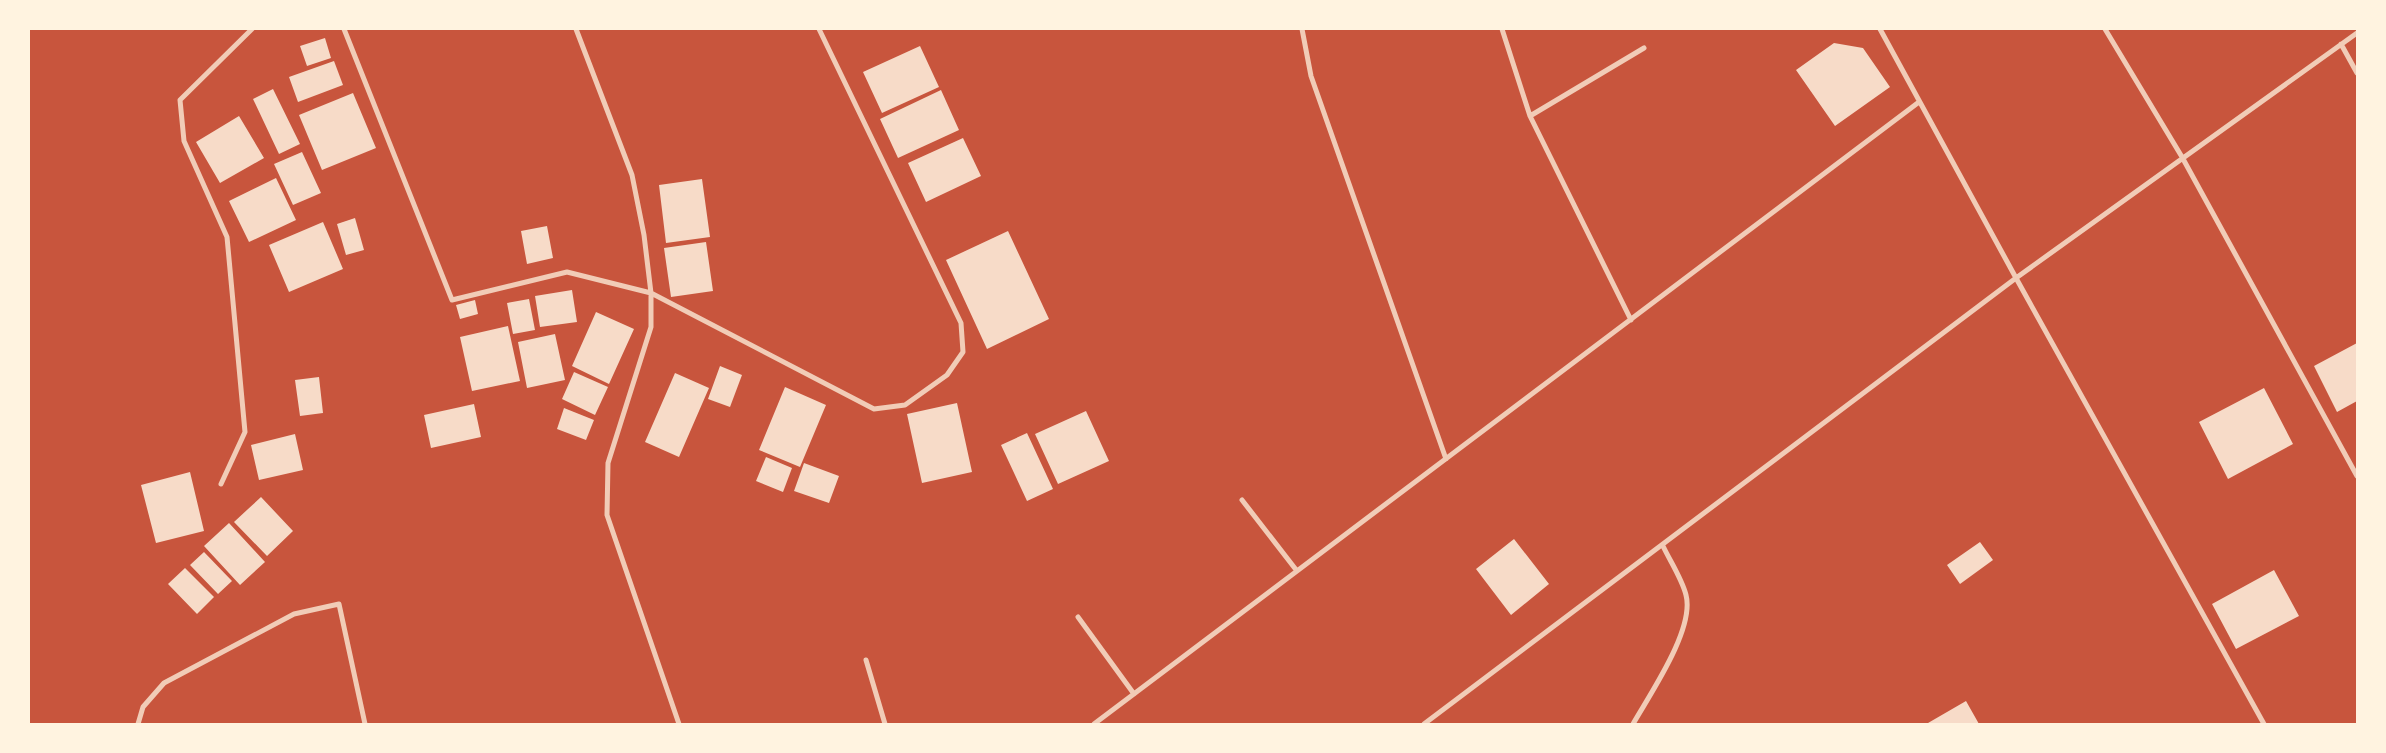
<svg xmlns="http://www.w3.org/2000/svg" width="2386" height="753" font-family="'PT Sans',sans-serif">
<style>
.building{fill:#f7dbc8}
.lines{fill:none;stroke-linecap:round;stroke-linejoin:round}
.minor{stroke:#f1ccb7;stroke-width:5}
</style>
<rect width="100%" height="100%" fill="#c8553d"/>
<path class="building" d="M325,38l6,20 -24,8 -7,-20z
M1834,43l29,5 27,39 -55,39 -39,-56z
M920,46l19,41 -57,26 -19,-41z
M334,61l9,24 -45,17 -9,-25z
M273,89l27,55 -21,10 -26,-55z
M941,90l18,40 -61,28 -18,-39z
M353,93l23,55 -54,22 -23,-55z
M239,116l25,42 -44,25 -24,-41z
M963,138l18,38 -55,26 -18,-39z
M302,152l19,41 -28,12 -19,-41z
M276,178l20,42 -47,22 -20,-41z
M702,179l8,58 -44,6 -7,-58z
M355,218l9,32 -18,5 -9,-31z
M323,222l20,47 -54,23 -20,-47z
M547,226l6,32 -26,6 -6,-33z
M1008,231l41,88 -62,30 -41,-89z
M706,242l7,49 -42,6 -7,-49z
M572,290l5,32 -37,5 -5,-31z
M529,299l6,31 -22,4 -6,-31z
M475,300l3,14 -18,5 -4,-14z
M596,312l38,17 -25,55 -37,-18z
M508,326l12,55 -48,10 -12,-54z
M555,334l10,46 -38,8 -9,-46z
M2357,343v58l-20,11 -23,-46z
M720,366l22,9 -12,32 -22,-8z
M574,372l34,15 -13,28 -33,-16z
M675,373l34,15 -30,69 -34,-15z
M319,377l4,36 -23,3 -5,-36z
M785,387l41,18 -26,62 -41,-17z
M2264,388l29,56 -65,35 -29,-57z
M957,403l15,69 -50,11 -15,-69z
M474,404l7,33 -50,11 -7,-33z
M564,408l30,12 -8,20 -29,-11z
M1086,411l23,50 -51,23 -23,-50z
M1027,433l26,56 -26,12 -26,-56z
M295,434l8,36 -44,10 -8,-35z
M766,457l26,11 -9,24 -27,-11z
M804,463l35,13 -10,27 -35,-12z
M190,472l14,59 -48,12 -15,-58z
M261,497l32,34 -26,25 -33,-34z
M229,523l36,39 -25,23 -36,-39z
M1514,539l35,45 -38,31 -35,-46z
M1980,542l13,18 -33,24 -13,-19z
M204,552l28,29 -14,13 -28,-29z
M185,568l29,29 -17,17 -29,-30z
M2274,570l25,46 -63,33 -24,-45z
M1966,701l13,23h-50l-1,-1z"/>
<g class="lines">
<path class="minor" d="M344,29l108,271 115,-28 84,21 223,116 31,-4 42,-30 16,-23 -2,-29 -142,-294
M576,29l56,146 12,60 7,58v34l-43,136 -1,52 72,209
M1302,29l9,47 135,383
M1502,29l28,87 101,204
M1880,29l136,249 248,446
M2105,29l77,128 175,319
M2341,44l16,29
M1530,116l114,-68
M221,484l24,-52 -18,-195 -43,-96 -4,-41 72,-71
M1242,500l55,71
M1078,617l56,77
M866,660l19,64
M138,724l5,-17 21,-24 130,-69 45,-10 26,120
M1094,724l825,-622
M1424,724l592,-446 341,-245
M1633,724c17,-30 62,-95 53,-129 -4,-16 -16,-34 -23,-49"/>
</g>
<rect width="2386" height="753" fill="none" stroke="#fff3e0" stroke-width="60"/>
</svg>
